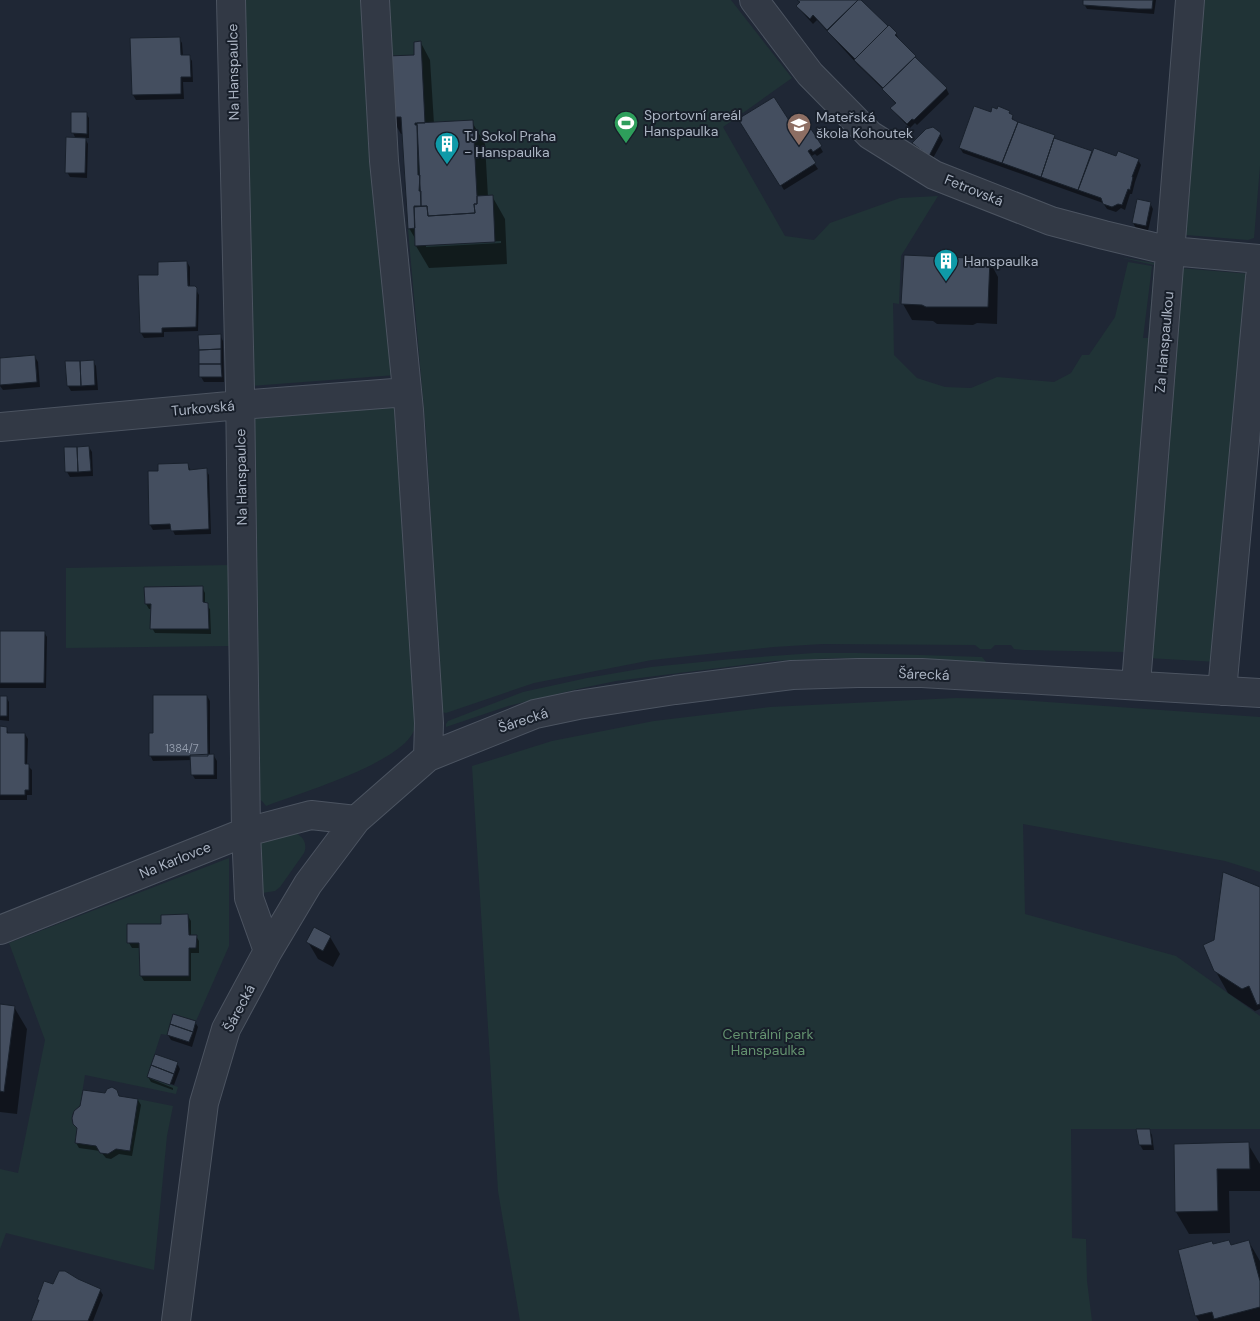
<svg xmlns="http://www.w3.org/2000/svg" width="1260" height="1321" font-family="'DM Sans',sans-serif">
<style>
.green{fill:#203336;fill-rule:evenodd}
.shadow{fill:#0007;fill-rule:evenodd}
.building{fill:#444e5f;stroke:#19212c}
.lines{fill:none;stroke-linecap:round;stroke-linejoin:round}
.minor-casing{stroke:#4c5461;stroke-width:30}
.minor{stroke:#323945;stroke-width:28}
.labels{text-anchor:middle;stroke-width:4;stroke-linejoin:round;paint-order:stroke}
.number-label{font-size:11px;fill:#919aaa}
.street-label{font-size:14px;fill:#abb4c3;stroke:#181f2a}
.poi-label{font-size:14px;fill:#abb4c3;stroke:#181f2a;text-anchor:start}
.park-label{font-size:14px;fill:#64926f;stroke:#181f2a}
</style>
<rect width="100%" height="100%" fill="#1f2735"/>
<path class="green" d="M238,0h129l29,375 -145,11z
M383,0h348l61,78 -69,49 62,109 29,4 16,-17 70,-25 38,-2 -37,60 -2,48 -6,-1 1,52 23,23 28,9 26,1 26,-11 57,5 17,-9 11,-18h7l26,-38 13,-55 24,4 -9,72h5l6,-73 -36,-8 37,6 -31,389 -100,-2 -10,-1 -3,-4h-16l-4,4h-11l-5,-4 -153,-1 -48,3 -122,13 -118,23 -88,30 -4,-1 -16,-279 -18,-204 -7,-112h-11z
M1203,0h57v166l-6,72 -6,2 -62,-5 -2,-3z
M1179,268l72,6 -33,388 -71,-4z
M393,406l4,5 19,316c-3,6 -6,11 -11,16 -31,28 -99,48 -139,63l-4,-5 -6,-3 -2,-380z
M230,565l1,81 -165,2v-80zM202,586l1,16 -52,27v-25h-6v-17z
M814,653h43l125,4 5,6 -150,-5 -63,3 -158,20 -34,7 -74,18 -62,21v-3l2,-3 75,-29 64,-14 64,-11 81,-8z
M956,698l48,1 256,18v155l-35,-11 -202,-37 2,90 151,42 84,60v113h-189l1,109 14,1 1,42 5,40h-572l-22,-130 -26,-425 80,-25 102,-20 116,-14z
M295,833c8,3 13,11 9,20l-24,34 -5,4 -13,2 -3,-50z
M229,858v88l-33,75 -23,-7 -6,21 -6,-1 -14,43 31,10 -2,7 -91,-19 -5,31c-9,5 -11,15 -3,22l-2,15 21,3 4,7 8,1 8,-5 14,2 8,-52 35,7 -6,30 -13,134 -148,-37 -6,16v-80l18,4 27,-133 -36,-97zM161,915h27l1,20h8l-1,13h-7v28h-49l-1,-33h-12v-19h34z"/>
<path class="shadow" d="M798,0h63l27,28 1,-1 7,7 3,5 -1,1 48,48 3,6 -32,31 -2,-2 -5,5 -15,-15 -3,-5 4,-4 -12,-14 -26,-25 -41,-45 -4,4 -12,-13 -3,-5 2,-2z
M1084,0h72l-2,14 -67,-5 -3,-5z
M179,38l3,5 1,13h6l3,5 1,21h-10l1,17 -48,1 -3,-5z
M421,43l9,17 4,64 38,-2 13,22 3,53 4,-1 13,23 2,45 -78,4 -13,-22v-6l-7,-12 -6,-94h-2l-10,-17zM501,241v2l-75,4v-2z
M1009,112l6,10 39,14 3,5 36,12 24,5 21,2 3,5 -6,17 -3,12h-2l-5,16 -4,-2 -5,4 -9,-3 -4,-6 -140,-50 -3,-5 31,-35z
M86,113l3,5v20h-4l3,6 -1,34 -17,-1 -3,-5 9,-33 -3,-6z
M740,120l61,21 10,-10 12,21 -6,4 -2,-2 -5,3 8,12 -34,21z
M940,134l3,6 -11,20 -16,-12 -3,-5z
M1150,203l3,6 -5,22 -12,-3 -3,-5z
M989,260l9,17 -1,47 -20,-1 -4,2 -36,-1 -4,-3 -21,-1 -9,-16z
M187,262l3,5v21h5l4,7 -1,36 -34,1v5l-20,1 -3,-5 19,-57z
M220,335l3,6 1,41h-20l-3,-5 -1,-41z
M35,357l3,5 2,25 -37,3 -3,-4v-27z
M93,361l3,5 2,24 -27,1 -3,-5 -1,-24z
M89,447l3,5 1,24 -23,1 -3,-5z
M187,464l4,7 15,-1 3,5 2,59 -36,1 -3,-6 -19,1 -3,-5 9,-53z
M202,587l3,6v11l5,5 1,25 -56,-1 -3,-5v-19h-3l-3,-5z
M0,632h44l3,5 -1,51h-46z
M207,696l3,5v55h4l3,5v18h-22l-3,-5v-14l-39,1 -3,-6 5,-21z
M0,697h6l3,5v19l-9,-1z
M0,728h6l3,6h16l3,5 -1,26 5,5v25h-5v5h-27z
M1260,888v121l-5,2 -27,-18 -13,-23v-29z
M188,916l3,5v15h5l3,5v12h-8v28h-47l-3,-5v-28h-9l-3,-5 -1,-18h34z
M330,937l10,17 -7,13 -15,-8 -10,-17z
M0,1005l14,2 13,22 -10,85 -17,-2z
M195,1022l3,5 -6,20 -21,-7 -3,-5z
M177,1063l3,6 -6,16 -23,-8v2l22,9v2l-22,-8 -3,-5z
M116,1091l4,6 18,3 3,5 -9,51 -13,-2 -8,5 -5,-1 -6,-7 -21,-3 -3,-5 30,-48z
M1149,1130l3,5 2,15h-11l-3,-5z
M1248,1144l12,20v27h-31l1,42 -41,1 -13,-22 -1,-67z
M1249,1242l11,19v60h-61l-3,-5 -16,-65 33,-6 18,1z
M77,1280l23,10 3,5 -10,26h-61l8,-19 -2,-3 16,-13z"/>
<path class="building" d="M797,0h61l-31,30 -14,-15 -3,4 -14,-13 4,-4z
M858,0h3l27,26 -33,33 -28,-28z
M1083,0h70l-1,9h-14l-55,-4z
M889,25l8,8 -2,2 21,21 -33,32 -29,-28z
M180,37l1,18h9l1,22h-10v17l-49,1 -2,-57z
M421,41l4,82h-10v2h2l1,50h2l-1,16h2v15h-7l1,22 -7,1 -7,-112h-11l-3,-61 27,-1v-13z
M915,57l32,31 -33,32 -2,-1 -5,5 -17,-16 6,-5 -14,-14z
M774,97l27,42 3,-2 -2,-2 9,-6 11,17 -9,6 -2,-3 -3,2 8,12 -36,23 -42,-67z
M974,106l17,6 1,-5 5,2 1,-3 12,5 -1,2 4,2 -1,4 6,3 -16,41 -43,-15z
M71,112h16v22l-16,-1z
M473,120l4,76v8h-3l1,9 -47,3 -1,-10h-6l-4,-83z
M1018,122l37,13 -14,42 -39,-14z
M933,127l8,6 -12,23 -17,-13 14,-14z
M66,137l20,1 -1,35h-20z
M1054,138l38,13 -14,39 -37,-13z
M1094,148l22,8 2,-5 21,8 -7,18h1l-3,13 -2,-1 -6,16 -4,-1 -6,3 -9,-3 -2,-6 -23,-8z
M493,195l2,47 -80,4 -1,-39 13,-1 1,10 47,-3 -1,-9h3v-8z
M1137,199l14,3 -5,24 -14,-3z
M904,255l86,4 -2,48h-62l-4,-2 -21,-1z
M187,261l1,25h7l2,2 -1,39 -34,1v5h-22l-2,-58h20v-13z
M221,334v15l-22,1 -1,-15z
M221,349v15h-22v-14z
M35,355l2,27 -37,3v-27z
M94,360l1,25 -14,1 -1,-25z
M65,361h15l1,25h-14z
M199,364h22l1,13h-23z
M89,446l2,25 -13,1 -1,-25z
M64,447h13l1,25h-13z
M188,463l1,7 18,-2 2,61 -38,2 -1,-7 -21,1 -1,-54h10v-7z
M203,586v16l5,1 1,26h-59l1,-25h-6l-1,-17z
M0,631h45l-1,52h-44z
M153,695h54l1,61h-59v-23h4z
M0,696h7v20h-7z
M0,726l7,1v6h18v31h4v26h-4v5h-25z
M214,754v21h-23l-1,-20z
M1223,872l37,15v117l-3,1 -8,-19 -7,3 -28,-18 -11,-26 11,-5z
M188,914l1,21h8l-1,13h-7v28h-49l-1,-33h-12v-19h34v-9z
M314,927l17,9 -8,15 -17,-9z
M0,1004l15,2 -11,86 -4,-1z
M173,1014l23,7 -3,11 -23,-8z
M170,1024l23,8 -4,10 -22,-7z
M155,1054l23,8 -4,12 -23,-9z
M151,1065l23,9 -4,11 -23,-8z
M112,1087l5,3 2,6 19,3 -8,52 -14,-2 -8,5 -8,-1 -4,-7 -21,-3 2,-15 -4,-4 -1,-6 2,-7 6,-5 3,-16 22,3 2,-4z
M1136,1129h14l2,16h-13z
M1249,1142l1,27h-33l1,42 -43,1 -1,-68z
M1229,1240l2,5 18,-5 11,41v26l-46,12 -2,-7 -17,4 -17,-66 34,-9 1,3z
M59,1271h6l13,8 23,10 -13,32h-57l8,-21h-2l7,-19 9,3z"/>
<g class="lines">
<defs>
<path id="minor" d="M231,0l9,390 6,442 3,66 19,53
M375,0l9,161 25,249 20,313 -1,34
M754,0l56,74 60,61 64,40 117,46 53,14 67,16 89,8
M0,427l240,-22 167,-13
M1136,684l54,-684
M1222,691l38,-414
M0,930l246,-98 65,-17 45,5
M176,1321l28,-218 22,-74 42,-78 40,-67 48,-64 72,-63 107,-43 43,-9 97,-15 117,-15 66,-2h64l338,20"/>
</defs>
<use href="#minor" class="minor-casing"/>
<use href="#minor" class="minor"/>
</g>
<defs>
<symbol id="stadium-pin" viewBox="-11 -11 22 30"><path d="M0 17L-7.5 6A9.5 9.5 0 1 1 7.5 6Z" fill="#2e9e5b" stroke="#181f2a"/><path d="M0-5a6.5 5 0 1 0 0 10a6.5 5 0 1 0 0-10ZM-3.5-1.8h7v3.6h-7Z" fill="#fff"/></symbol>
<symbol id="school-pin" viewBox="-11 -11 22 30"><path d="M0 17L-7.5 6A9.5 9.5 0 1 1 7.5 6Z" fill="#8d6e63" stroke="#181f2a"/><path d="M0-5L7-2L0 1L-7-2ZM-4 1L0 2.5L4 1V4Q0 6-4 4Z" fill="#fff"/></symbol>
<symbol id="building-pin" viewBox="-11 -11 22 30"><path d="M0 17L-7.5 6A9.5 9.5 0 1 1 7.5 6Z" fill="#0f9aa8" stroke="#181f2a"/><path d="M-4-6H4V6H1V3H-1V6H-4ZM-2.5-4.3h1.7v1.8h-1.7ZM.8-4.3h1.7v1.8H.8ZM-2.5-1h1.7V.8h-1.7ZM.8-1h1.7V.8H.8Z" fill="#fff"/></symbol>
</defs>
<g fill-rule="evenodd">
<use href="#stadium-pin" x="612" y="109" width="28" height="38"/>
<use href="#school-pin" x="785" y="111" width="28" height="38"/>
<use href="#building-pin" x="433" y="130" width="28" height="38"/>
<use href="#building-pin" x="932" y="247" width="28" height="38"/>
</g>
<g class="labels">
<g class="number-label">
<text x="182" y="752">1384/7</text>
</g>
<g class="street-label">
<text transform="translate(233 72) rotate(-91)" y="5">Na Hanspaulce</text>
<text transform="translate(974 190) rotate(22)" y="5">Fetrovská</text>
<text transform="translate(1164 342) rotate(-85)" y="5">Za Hanspaulkou</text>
<text transform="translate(203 408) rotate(-5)" y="5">Turkovská</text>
<text transform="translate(241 477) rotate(-91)" y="5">Na Hanspaulce</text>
<text transform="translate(924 674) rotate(2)" y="5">Šárecká</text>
<text transform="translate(523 720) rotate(-18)" y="5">Šárecká</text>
<text transform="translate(175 860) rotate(-22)" y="5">Na Karlovce</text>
<text transform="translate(239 1008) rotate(-62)" y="5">Šárecká</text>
</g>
<g class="poi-label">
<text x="644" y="120">Sportovní areál<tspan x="644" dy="16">Hanspaulka</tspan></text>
<text x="816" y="122">Mateřská<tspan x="816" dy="16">škola Kohoutek</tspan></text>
<text x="464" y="141">TJ Sokol Praha<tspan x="464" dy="16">- Hanspaulka</tspan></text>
<text x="964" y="266">Hanspaulka</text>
</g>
<g class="park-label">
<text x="768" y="1039">Centrální park<tspan x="768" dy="16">Hanspaulka</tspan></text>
</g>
</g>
</svg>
